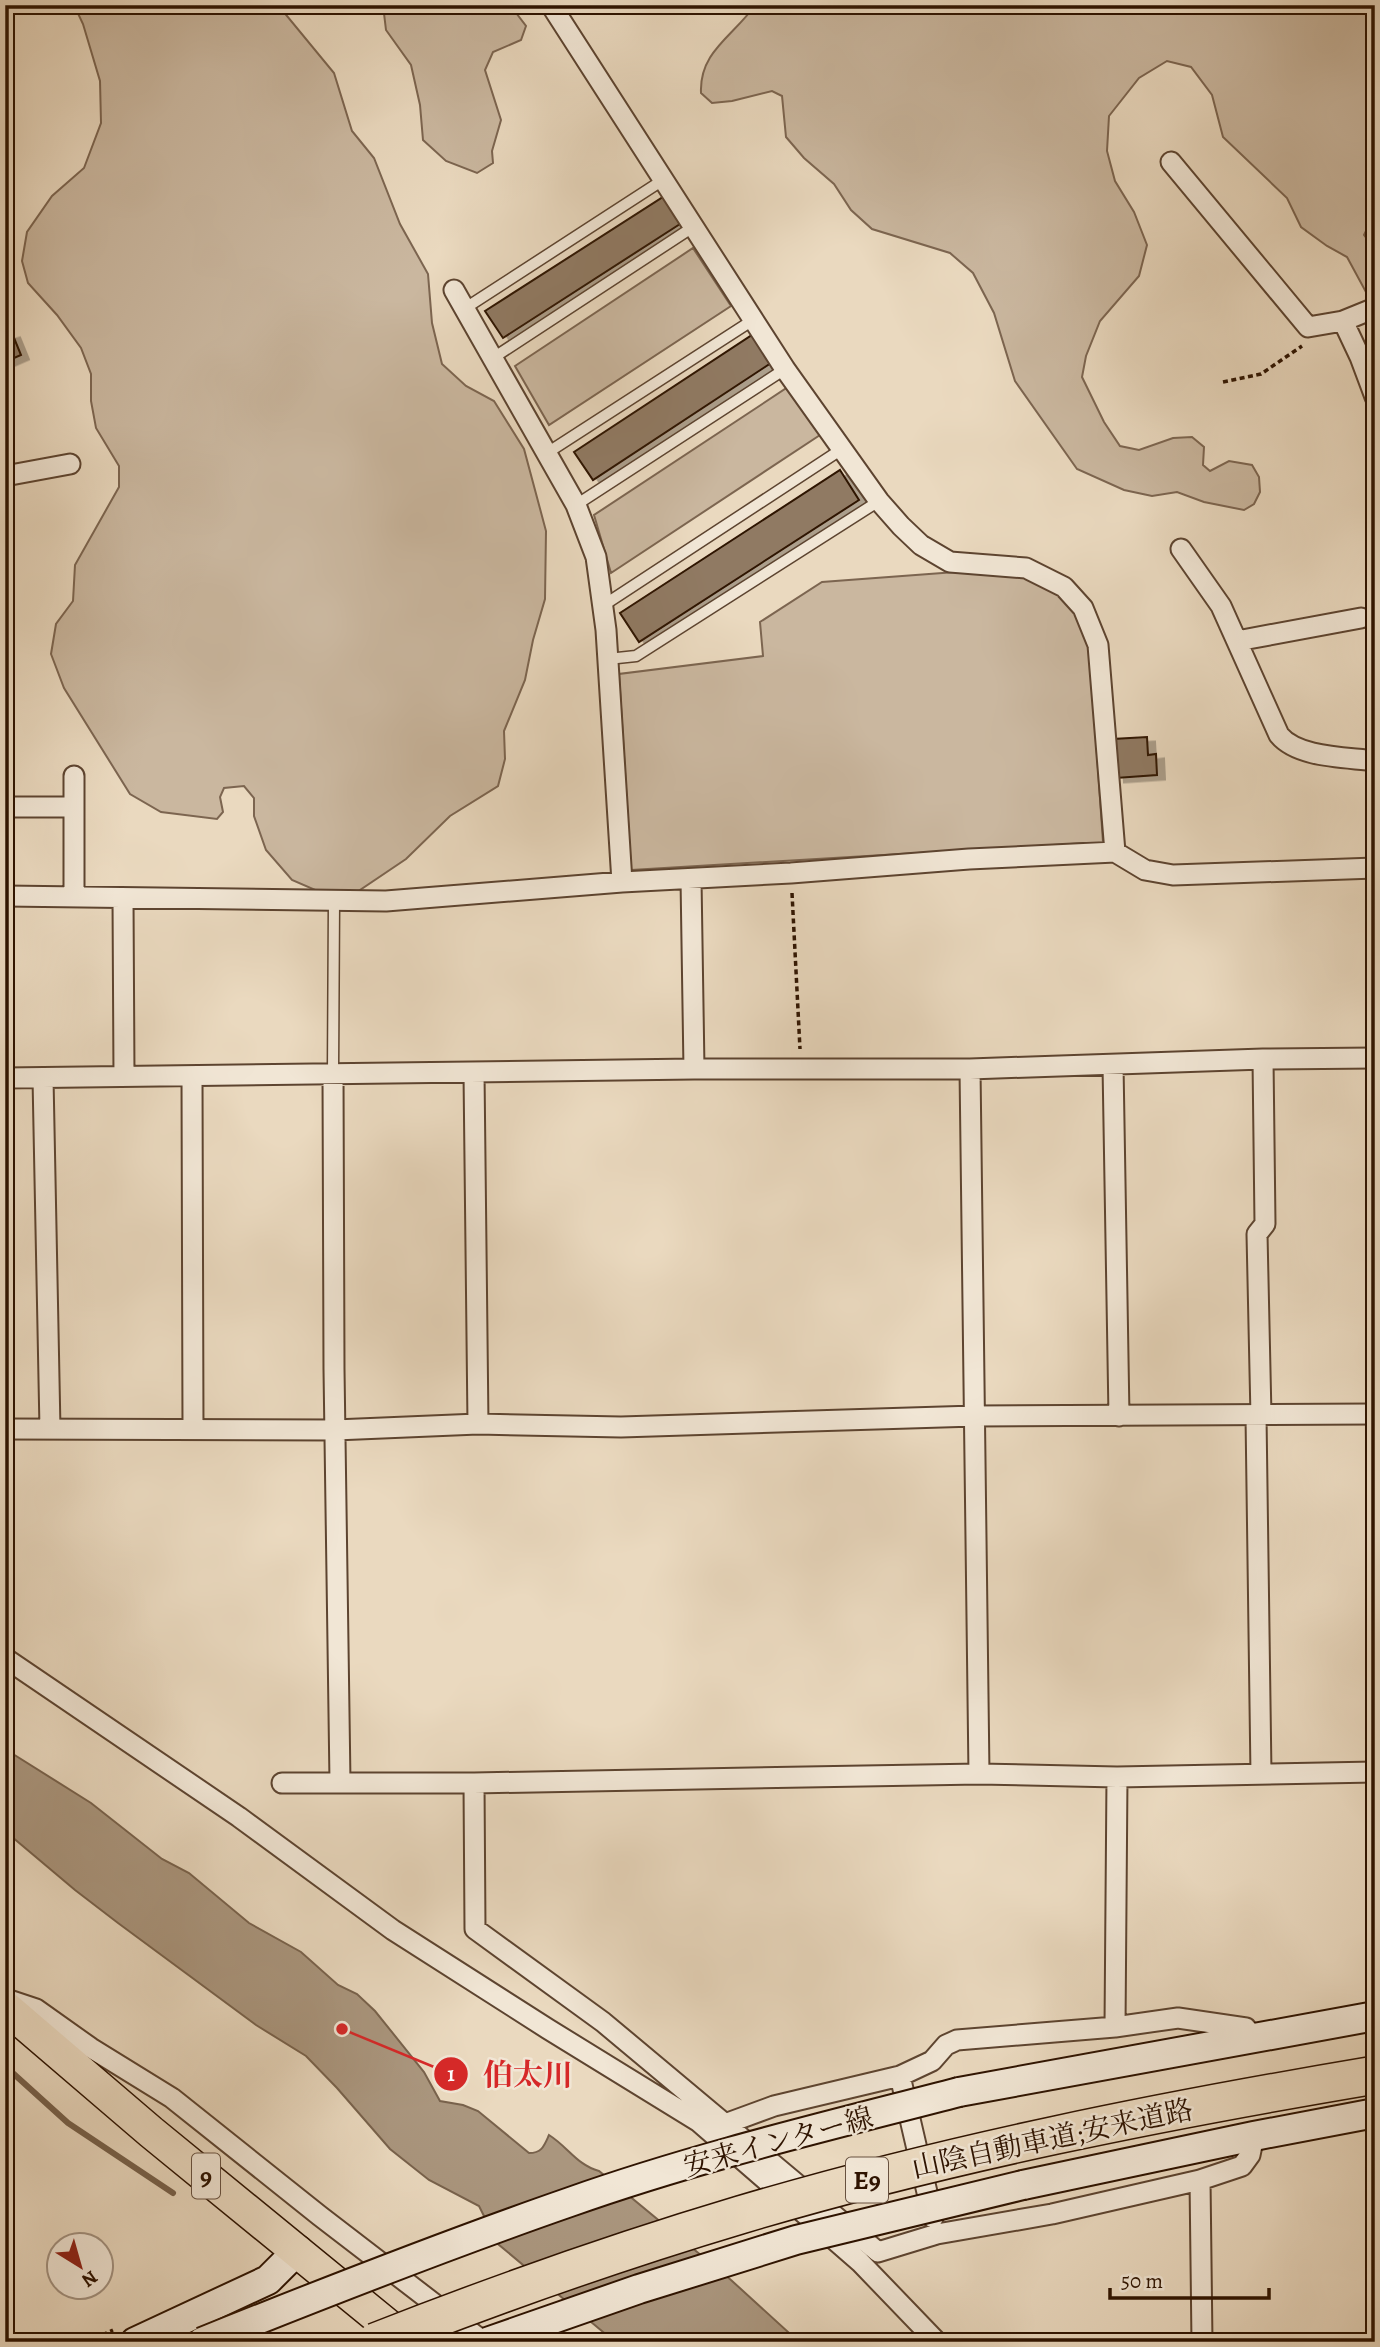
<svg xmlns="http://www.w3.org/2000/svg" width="1380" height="2347" font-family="Alegreya,'Noto Serif JP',serif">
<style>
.green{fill:#cab79f;stroke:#7c6550;stroke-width:2}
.water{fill:#aa967e;stroke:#78624c;stroke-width:2}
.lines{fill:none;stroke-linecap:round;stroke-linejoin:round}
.stream{stroke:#78624c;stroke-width:6}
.building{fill:#907a63;stroke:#2e1300;stroke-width:2;filter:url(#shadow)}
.service-casing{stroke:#5d4430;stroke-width:13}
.minor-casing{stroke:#5d4430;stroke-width:23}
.secondary-casing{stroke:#2e1300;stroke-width:32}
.primary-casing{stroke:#2e1300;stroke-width:35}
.path{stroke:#2e1300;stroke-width:3.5;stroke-dasharray:5 3.5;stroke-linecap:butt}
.service{stroke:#f1e6d5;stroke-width:10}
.minor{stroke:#f1e6d5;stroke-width:19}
.secondary{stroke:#f1e6d5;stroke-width:28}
.primary{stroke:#ead9bf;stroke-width:32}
.secondary-bridge-casing{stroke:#2e1300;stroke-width:32;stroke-linecap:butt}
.motorway-bridge-casing{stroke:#2e1300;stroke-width:40;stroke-linecap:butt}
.secondary-bridge{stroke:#f1e6d5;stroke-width:28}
.motorway-bridge{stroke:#ead9bf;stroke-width:37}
.labels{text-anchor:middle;stroke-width:5;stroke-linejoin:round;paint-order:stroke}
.shield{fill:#f1e6d5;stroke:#685240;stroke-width:2}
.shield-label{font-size:26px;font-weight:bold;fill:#2e1300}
.street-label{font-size:28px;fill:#2e1300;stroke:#f1e6d5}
.leader{fill:none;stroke:#d62828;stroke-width:2.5}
.callout-dot{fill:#d62828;stroke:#f1e6d5;stroke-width:2.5}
.mark-label{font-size:21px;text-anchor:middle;font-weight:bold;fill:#fff}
.callout-label{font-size:30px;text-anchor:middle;font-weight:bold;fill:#d62828;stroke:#f1e6d5;stroke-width:5;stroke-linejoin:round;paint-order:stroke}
</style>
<defs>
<filter id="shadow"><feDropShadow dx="8" dy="4.5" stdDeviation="0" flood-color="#0004"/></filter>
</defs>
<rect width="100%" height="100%" fill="#ead9bf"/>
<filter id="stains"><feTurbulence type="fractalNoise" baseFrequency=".00286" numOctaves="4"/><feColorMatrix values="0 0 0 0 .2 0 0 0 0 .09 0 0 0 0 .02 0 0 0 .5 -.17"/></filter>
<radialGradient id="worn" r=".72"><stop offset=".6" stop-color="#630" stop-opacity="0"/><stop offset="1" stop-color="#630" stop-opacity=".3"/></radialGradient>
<path class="green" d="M74,5h204l56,68 18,58 22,27 26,66 28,50 4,49 10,41 24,22 28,15 30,48 22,82 -1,68 -12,41 -8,40 -21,51 1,28 -7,27 -48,30 -44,43 -52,35 -25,2 -37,-16 -26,-30 -12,-34v-18l-10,-12 -20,2 -4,9 3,15 -6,7 -56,-7 -31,-18 -66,-106 -13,-34 5,-30 17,-23 2,-36 44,-78v-21l-23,-38 -5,-27v-27l-10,-26 -24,-33 -29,-32 -6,-22 5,-29 25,-36 32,-28 17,-45 -1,-42 -17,-57z
M383,5h127l16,21 -5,14 -28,12 -8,18 16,50 -9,31 1,12 -16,10 -31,-12 -23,-21 -3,-35 -9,-40 -25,-35z
M755,5h620v55l-5,8 5,19v136l-6,2 -5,10 7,9 4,1v51l-8,-2 -20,-37 -20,-11 -26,-19 -14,-29 -64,-61 -11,-42 -21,-28 -24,-6 -28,17 -30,38 -2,35 8,30 19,31 13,33 -8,31 -39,45 -14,35 -4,21 22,45 16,24 19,4 34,-12 19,-1 12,10 -1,18 7,6 19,-10 23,4 7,12 1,15 -6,12 -10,6 -40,-8 -27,-10 -25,4 -28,-6 -47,-21 -62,-88 -21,-68 -21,-40 -23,-20 -78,-24 -21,-19 -17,-26 -30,-26 -18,-21 -4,-41 -10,-5 -40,10 -20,2 -11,-10c-2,-42 34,-58 54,-88z
M693,248l38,58 -182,119 -34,-59z
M788,387l32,48 -209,138 -17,-58z
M996,569l17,1 50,22 21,33 6,28 13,189 -472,28 -12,-196 144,-18 -3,-34 62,-40z"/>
<path class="water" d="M5,1749l86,54 71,56 27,14 60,50 52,29 37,33 19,9 18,17 49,61 16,29 23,4 15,6 51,42c13,0 15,-7 20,-18 19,12 28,30 50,36l132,109 68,62h-184l-117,-98 -19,-38 -50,-26 -39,-31 -53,-61 -31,-32 -50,-31 -138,-102 -43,-33 -70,-59z"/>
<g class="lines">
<path class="stream" d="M5,2066l63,57 105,70"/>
</g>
<path class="building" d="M663,197l17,27 -177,114 -18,-27z
M12,333l9,22 -16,7v-27z
M752,335l19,28 -178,117 -19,-28z
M840,470l19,30 -220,142 -19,-29z
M1147,737l1,18 8,-1 1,21 -41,3 -3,-39z"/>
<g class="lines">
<defs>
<path id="service" d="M464,309l199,-129
M493,358l200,-131
M547,453l206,-133
M576,505l209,-136
M604,605l238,-156
M608,659l28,-3 243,-155
M333,1073l1,-172"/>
<path id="minor" d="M551,5l234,364 94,132 22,25 20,19 29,17 76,6 38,19 19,21 15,37 17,207
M1171,162l137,165 35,-6 32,-13
M454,290l122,215 20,52 10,73 16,252
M1343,321l17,36 15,40
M5,476l65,-12
M1181,549l40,57 58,129c19,23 67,22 96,26
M1237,641l124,-23
M5,807h69
M691,879l3,190
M5,896l381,5 236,-19 169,-9 178,-14 146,-7 30,18 28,5 202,-7
M74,896v-120
M123,898l1,178
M1113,1065l6,351
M970,1069l9,705
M333,1073l1,296 6,413
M474,1073l4,351
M192,1076l1,353
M5,1078l689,-9h276l293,-10 112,-1
M43,1078l7,351
M1256,1416l5,358
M1261,1416l-4,-182 8,-10 -2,-165
M5,1429l330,1 143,-6 143,3 354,-11 400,-2
M5,1658l234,159 154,113 155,99 151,93 161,140 77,80
M1117,1777l-2,250 63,-9 68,10 8,11
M282,1783h192l505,-9 138,3 258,-5
M474,1783l1,146 128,93 122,102 49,-18 126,-30 32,-15 14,-16 11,-5 158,-13
M6,1999l30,10 55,39 81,50 148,118 164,126
M900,2076l33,142
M725,2124l153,128 59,-18 115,-20 148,-34 42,-14 8,-11 4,-19
M1200,2180l2,162"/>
<path id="secondary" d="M959,2092l416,-76
M1023,2185l231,-49 121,-23
M135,2342l133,-62 30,-30"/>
<path id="primary" d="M5,2007l146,125 257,210"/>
</defs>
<use href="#service" class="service-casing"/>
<use href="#minor" class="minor-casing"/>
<use href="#secondary" class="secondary-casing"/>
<use href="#primary" class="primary-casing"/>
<path class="path" d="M1223,382l38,-8 41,-28
M792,893l8,156
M87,2342l26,-12"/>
<use href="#service" class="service"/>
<use href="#minor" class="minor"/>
<use href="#secondary" class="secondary"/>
<use href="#primary" class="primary"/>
<defs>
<path id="secondary-bridge" d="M202,2342c122,-49 244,-97 368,-140 127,-45 258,-76 389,-110
M487,2342l152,-53 157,-49 227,-55"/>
<path id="motorway-bridge" d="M375,2342c120,-47 241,-90 365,-127 208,-62 421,-104 635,-140"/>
</defs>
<use href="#secondary-bridge" class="secondary-bridge-casing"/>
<use href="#motorway-bridge" class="motorway-bridge-casing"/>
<use href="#secondary-bridge" class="secondary-bridge"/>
<use href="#motorway-bridge" class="motorway-bridge"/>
</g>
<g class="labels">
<g class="shield">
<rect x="192" y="2153.5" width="28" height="45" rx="5"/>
<rect x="846" y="2157.5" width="42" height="45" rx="5"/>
</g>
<g class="shield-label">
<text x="206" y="2185">9</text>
<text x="867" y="2189">E9</text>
</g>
<g class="street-label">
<text transform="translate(1052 2138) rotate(-12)" y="10">山陰自動車道;安来道路</text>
<text transform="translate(778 2141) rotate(-15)" y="10">安来インター線</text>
</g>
</g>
<path class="leader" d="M342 2029L451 2074"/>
<g class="callout-dot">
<circle cx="342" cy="2029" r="7"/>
<circle cx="451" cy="2074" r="18"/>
</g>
<g class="mark-label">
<text x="451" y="2081">1</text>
</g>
<g class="callout-label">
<text x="528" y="2085">伯太川</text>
</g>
<rect width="1380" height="2347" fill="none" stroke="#ead9bf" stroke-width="28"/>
<rect x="7" y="7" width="1366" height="2333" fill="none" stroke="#2e1300" stroke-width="3.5"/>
<rect x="14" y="14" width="1352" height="2319" fill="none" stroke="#2e1300" stroke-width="2"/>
<g transform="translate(80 2266) rotate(143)"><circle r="33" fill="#f1e6d5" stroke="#a39280" stroke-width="2"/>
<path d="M0-5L12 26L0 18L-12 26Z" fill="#8f2418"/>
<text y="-10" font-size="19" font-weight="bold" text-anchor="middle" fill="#2e1300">N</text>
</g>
<path d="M1110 2288v10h159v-10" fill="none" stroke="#2e1300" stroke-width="3.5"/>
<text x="1121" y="2288" font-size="21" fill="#2e1300" stroke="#f1e6d5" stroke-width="5" paint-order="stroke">50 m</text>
<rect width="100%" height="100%" filter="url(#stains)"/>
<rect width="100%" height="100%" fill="url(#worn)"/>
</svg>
